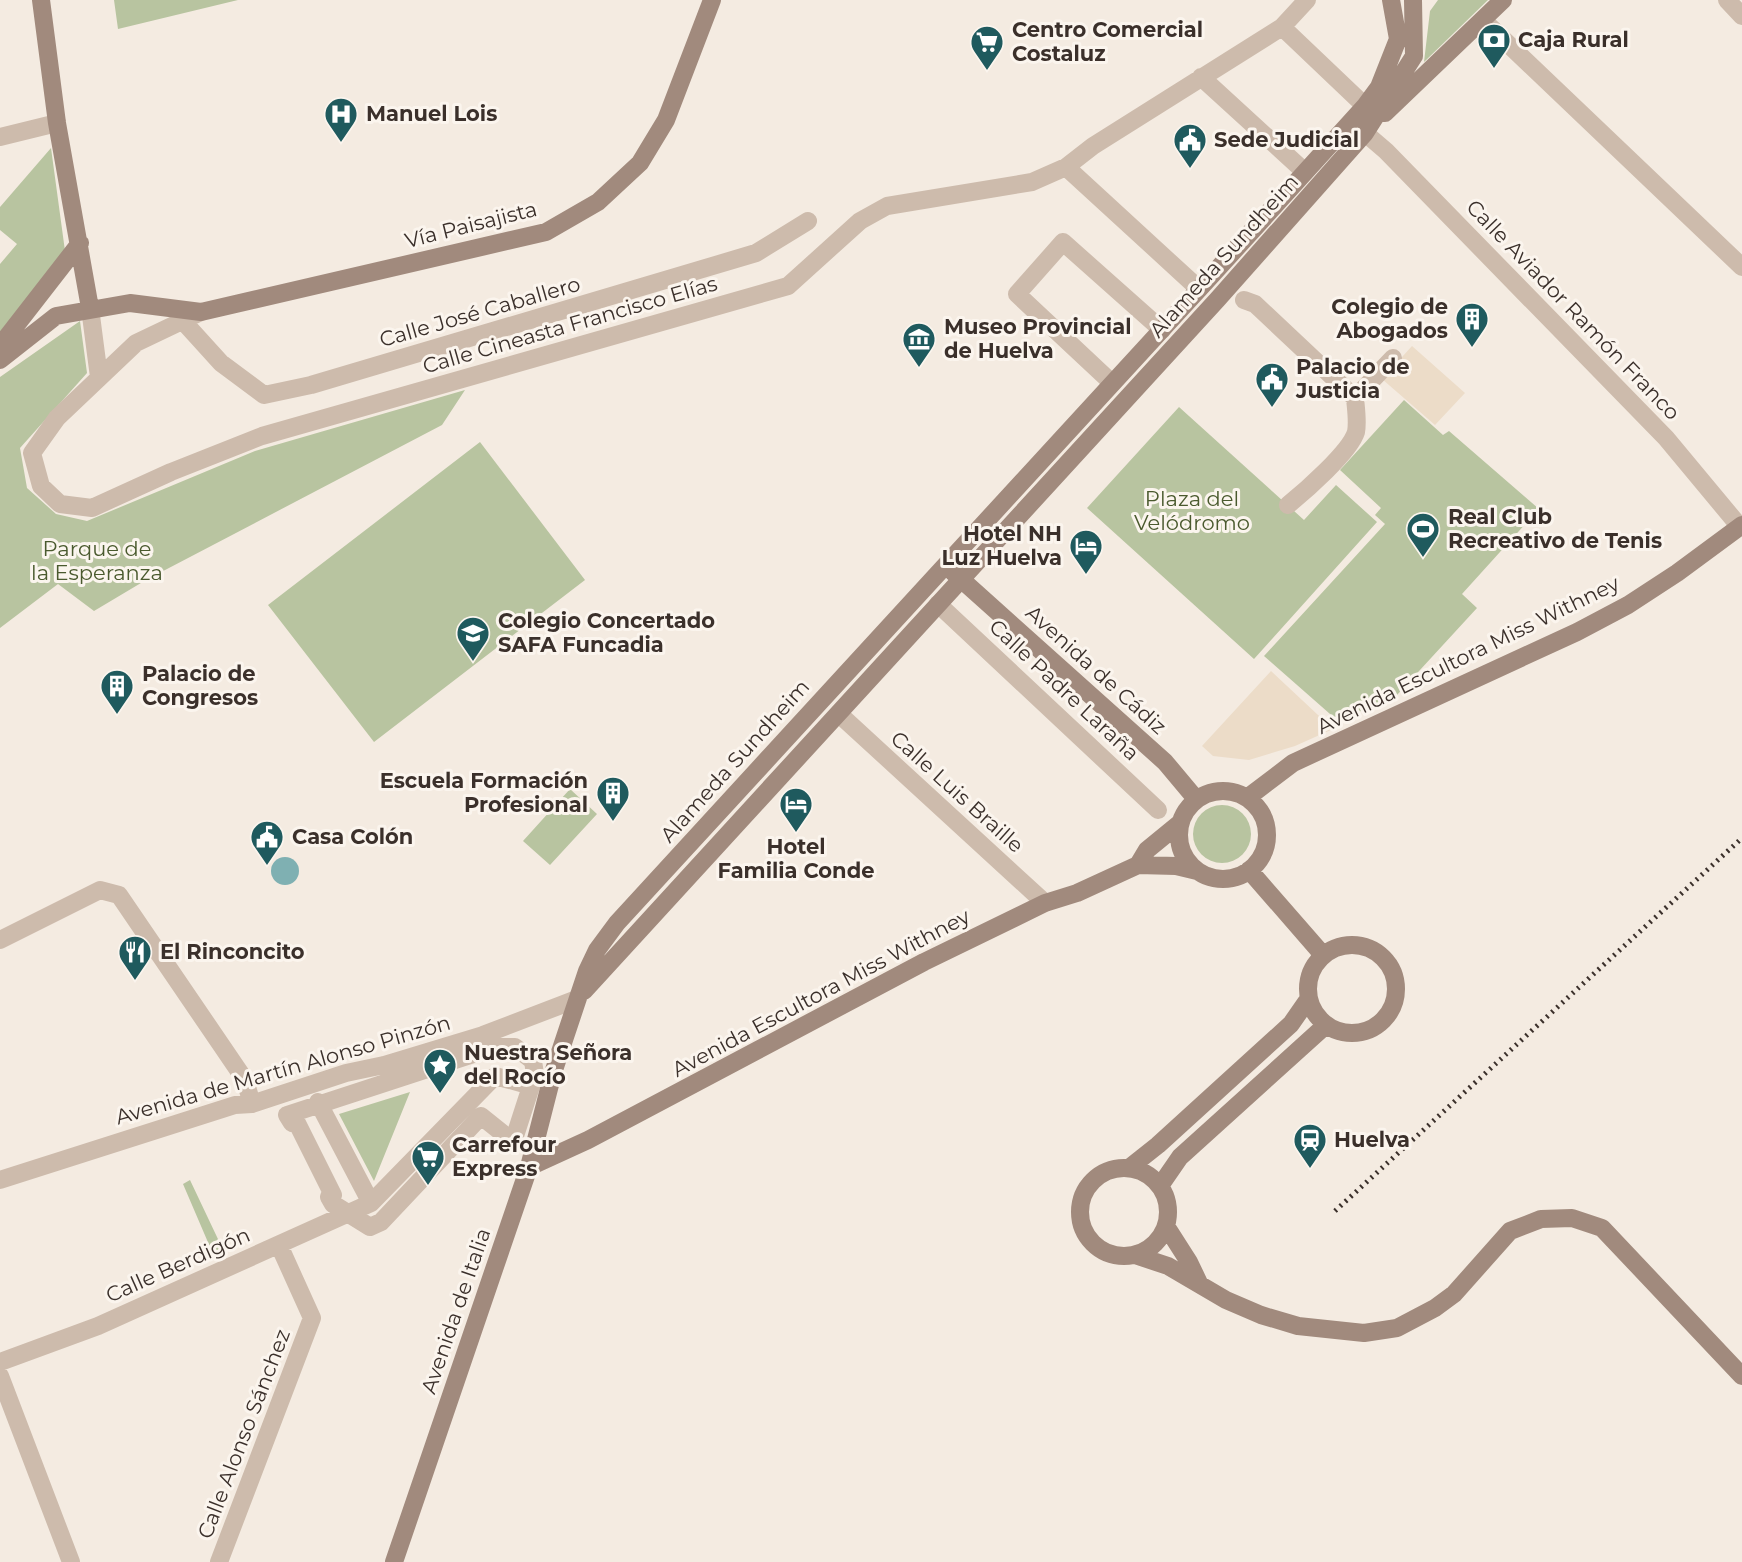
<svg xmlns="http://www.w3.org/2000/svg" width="1742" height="1562" font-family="Montserrat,sans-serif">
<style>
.green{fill:#b8c4a0}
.plaza{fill:#ecdcc8}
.water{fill:#7fb0b2}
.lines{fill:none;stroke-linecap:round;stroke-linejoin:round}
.street{stroke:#cdbbac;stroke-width:18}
.secondary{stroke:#a18a7d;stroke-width:18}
.rail{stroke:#3b302b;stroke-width:5;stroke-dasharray:2 5;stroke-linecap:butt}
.labels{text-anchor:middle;stroke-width:6;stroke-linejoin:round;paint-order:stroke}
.poi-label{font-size:21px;font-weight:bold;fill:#3b302b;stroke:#fbf5ee;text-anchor:start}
.street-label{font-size:21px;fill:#3b302b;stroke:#fbf5ee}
.park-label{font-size:21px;fill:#4a5a2e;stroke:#fbf5ee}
</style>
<rect width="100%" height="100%" fill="#f4ebe1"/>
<path class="green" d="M114,0h124l-120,29z
M1438,0h50l-64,62 6,-51z
M51,148l14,103 -65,81v-68l17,-20 -17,-14v-23z
M80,321l7,52 -67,75 7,40 29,26 31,7 168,-70 210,-61 -23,35 -296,155 -52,31 -36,-27 -58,44v-251z
M1404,400l39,35 6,-4 90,78 -77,85 15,14 -80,87 -59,26 -74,-65 121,-132 -10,-9 6,-7 -41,-38z
M1179,407l125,113 32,-35 41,37 -123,137 -167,-151z
M480,442l105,138 -211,162 -106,-137z
M570,789l27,25 -47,51 -27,-24z
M1193 834a29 29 0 1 1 58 0a29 29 0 1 1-58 0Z
M410,1092l-36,89 -35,-67z
M190,1180l36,76 -10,5 -33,-77z"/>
<path class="plaza" d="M1412,346l53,47 -30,32 -53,-46z
M1271,671l62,58 -38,17 -46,14 -36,-4 -11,-10z"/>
<path class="water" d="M271 871a14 14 0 1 1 28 0a14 14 0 1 1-28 0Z"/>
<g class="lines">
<path class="street" d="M1727,0l15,16
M1483,20l259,247
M1282,27l83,79
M1201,77l104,95
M1365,133l21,18 280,287 74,89
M0,137l57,-14
M1066,167l133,122
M1244,300l11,4 100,94
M90,308l9,69
M201,312l-65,31 -79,75 -25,35 9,33 19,18 32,4 79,-36 91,-36 526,-150 72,-65 27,-15 145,-24 34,-15 27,-21 189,-119 25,-27
M182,320l39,43 43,32 47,-10 445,-132 52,-32
M1112,383l-95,-89 46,-52 99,88
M1355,398l38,-40
M1288,505c16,-13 62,-53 68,-73 2,-10 0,-23 -1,-34
M938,604l220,206
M839,714l206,189
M0,940l100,-50 19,5 126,185 7,24
M495,1047h20l18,14 2,13 -21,65 -8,-3 -25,-20 -100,106 -11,5 -37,-23 -4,-7 4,-2 -37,-74 -4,2 -5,-8z
M318,1102l53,101 124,-127 33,9
M0,1180l235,-75 17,-1 94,-31 38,-8 99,-30 94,-36
M0,1362l98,-36 273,-123
M0,1376l71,186
M219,1562l93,-244 -33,-73"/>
<path class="secondary" d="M41,0l16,123 33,185
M1385,113l118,-113
M0,346l80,-103
M0,360l56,-44 74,-13 71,9 345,-80 52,-30 42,-39 26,-43 46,-120
M953,572l212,190 31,37
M1179 835a44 44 0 1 1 88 0a44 44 0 1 1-88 0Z
M1247,798l46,-35 284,-131 51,-27 49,-32 65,-48
M1138,865l9,-15 33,-27
M1249,870l74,85
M1308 989a44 44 0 1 1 88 0a44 44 0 1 1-88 0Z
M584,991l633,-691 148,-167 49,-77 -1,-56
M529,1167l59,-27 336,-178 121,-59 32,-10 61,-28 38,1 21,5
M1129,1168l29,-23 133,-121 18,-26
M1080 1212a44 44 0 1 1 88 0a44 44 0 1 1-88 0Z
M1160,1186l20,-29 146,-132
M1166,1226l23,36 10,21
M1135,1255l33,11 58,34 35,15 37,11 66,7 33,-5 38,-20 19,-14 56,-63 31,-12 31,-1 30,10 140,148
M394,1562l135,-395 24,-94 34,-102 10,-21 20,-27 595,-648 153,-169 14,-19 19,-48 -7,-39"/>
<path class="rail" d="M1335,1211l407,-373"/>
</g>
<defs>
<symbol id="bank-pin" viewBox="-11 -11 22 30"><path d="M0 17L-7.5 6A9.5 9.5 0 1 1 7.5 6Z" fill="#1f5a5e" stroke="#fbf5ee"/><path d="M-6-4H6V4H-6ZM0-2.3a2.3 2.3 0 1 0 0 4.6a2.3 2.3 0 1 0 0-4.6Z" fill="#fff"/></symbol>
<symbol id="supermarket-pin" viewBox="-11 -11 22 30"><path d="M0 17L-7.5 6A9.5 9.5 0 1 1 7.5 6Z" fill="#1f5a5e" stroke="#fbf5ee"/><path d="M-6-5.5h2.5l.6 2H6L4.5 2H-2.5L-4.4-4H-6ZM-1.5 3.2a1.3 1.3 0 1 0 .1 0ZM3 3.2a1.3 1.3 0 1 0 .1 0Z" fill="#fff"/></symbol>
<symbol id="hospital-pin" viewBox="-11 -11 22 30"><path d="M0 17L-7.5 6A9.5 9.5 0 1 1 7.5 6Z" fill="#1f5a5e" stroke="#fbf5ee"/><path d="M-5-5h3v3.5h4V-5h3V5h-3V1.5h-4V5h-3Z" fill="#fff"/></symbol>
<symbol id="civic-pin" viewBox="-11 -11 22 30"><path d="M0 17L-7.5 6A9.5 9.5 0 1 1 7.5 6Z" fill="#1f5a5e" stroke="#fbf5ee"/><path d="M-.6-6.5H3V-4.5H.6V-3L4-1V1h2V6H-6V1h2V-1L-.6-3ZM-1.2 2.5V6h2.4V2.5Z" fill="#fff"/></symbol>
<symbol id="building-pin" viewBox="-11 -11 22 30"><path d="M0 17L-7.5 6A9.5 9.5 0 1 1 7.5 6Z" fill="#1f5a5e" stroke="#fbf5ee"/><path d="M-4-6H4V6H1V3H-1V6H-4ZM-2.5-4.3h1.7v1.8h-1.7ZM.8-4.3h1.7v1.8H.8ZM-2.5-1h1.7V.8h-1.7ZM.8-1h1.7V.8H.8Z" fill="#fff"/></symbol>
<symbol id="museum-pin" viewBox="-11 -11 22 30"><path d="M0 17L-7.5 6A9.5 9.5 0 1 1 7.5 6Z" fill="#1f5a5e" stroke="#fbf5ee"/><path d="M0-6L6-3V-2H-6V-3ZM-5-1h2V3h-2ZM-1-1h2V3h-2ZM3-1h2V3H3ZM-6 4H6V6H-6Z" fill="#fff"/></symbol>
<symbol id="stadium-pin" viewBox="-11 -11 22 30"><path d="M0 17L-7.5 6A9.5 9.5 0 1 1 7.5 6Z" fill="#1f5a5e" stroke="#fbf5ee"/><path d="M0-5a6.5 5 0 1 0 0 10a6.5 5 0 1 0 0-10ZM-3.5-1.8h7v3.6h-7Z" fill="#fff"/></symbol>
<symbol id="hotel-pin" viewBox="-11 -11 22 30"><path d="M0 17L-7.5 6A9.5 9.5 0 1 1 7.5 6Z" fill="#1f5a5e" stroke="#fbf5ee"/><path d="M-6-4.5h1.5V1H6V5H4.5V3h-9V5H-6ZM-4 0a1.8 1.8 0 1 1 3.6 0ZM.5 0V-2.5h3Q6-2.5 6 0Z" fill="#fff"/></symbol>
<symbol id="school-pin" viewBox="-11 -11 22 30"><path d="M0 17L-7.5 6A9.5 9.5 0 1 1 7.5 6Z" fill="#1f5a5e" stroke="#fbf5ee"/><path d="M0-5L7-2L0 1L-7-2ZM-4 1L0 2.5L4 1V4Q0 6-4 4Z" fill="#fff"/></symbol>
<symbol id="restaurant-pin" viewBox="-11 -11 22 30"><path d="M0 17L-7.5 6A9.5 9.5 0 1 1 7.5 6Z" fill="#1f5a5e" stroke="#fbf5ee"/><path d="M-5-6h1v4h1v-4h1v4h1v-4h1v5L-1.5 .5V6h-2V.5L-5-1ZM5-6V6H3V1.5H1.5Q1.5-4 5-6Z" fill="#fff"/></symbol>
<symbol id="sight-pin" viewBox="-11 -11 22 30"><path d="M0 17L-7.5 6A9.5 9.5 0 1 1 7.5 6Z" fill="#1f5a5e" stroke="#fbf5ee"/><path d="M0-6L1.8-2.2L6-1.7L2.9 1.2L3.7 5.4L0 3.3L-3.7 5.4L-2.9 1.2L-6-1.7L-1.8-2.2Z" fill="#fff"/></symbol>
<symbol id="station-pin" viewBox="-11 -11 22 30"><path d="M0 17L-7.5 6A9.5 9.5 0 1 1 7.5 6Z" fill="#1f5a5e" stroke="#fbf5ee"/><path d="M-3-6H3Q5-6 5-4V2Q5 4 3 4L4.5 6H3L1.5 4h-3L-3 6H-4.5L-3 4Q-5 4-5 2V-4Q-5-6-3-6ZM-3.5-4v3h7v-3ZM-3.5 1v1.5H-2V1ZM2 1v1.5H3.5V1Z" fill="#fff"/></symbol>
</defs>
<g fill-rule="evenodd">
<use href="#bank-pin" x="1475" y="21" width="38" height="52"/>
<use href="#supermarket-pin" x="968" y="23" width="38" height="52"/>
<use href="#hospital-pin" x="322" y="95" width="38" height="52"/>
<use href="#civic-pin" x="1171" y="121" width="38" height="52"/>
<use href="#building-pin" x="1453" y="300" width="38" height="52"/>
<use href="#museum-pin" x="900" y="320" width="38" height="52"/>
<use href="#civic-pin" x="1253" y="360" width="38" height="52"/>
<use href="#stadium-pin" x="1404" y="510" width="38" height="52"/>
<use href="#hotel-pin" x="1067" y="527" width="38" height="52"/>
<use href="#school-pin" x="454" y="614" width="38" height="52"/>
<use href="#building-pin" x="98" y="667" width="38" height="52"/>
<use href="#building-pin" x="594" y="774" width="38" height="52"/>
<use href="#hotel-pin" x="777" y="785" width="38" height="52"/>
<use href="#civic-pin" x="248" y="818" width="38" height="52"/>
<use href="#restaurant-pin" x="116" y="933" width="38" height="52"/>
<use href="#sight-pin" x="421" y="1046" width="38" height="52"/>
<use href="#station-pin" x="1291" y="1121" width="38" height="52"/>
<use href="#supermarket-pin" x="409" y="1138" width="38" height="52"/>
</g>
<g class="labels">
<g class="poi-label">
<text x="1012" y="37">Centro Comercial<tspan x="1012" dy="24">Costaluz</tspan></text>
<text x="1518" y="47">Caja Rural</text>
<text x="366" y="121">Manuel Lois</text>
<text x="1214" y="147">Sede Judicial</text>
<text x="1448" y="314" text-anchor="end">Colegio de<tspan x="1448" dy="24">Abogados</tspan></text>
<text x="944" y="334">Museo Provincial<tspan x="944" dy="24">de Huelva</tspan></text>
<text x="1296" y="374">Palacio de<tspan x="1296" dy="24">Justicia</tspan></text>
<text x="1448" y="524">Real Club<tspan x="1448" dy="24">Recreativo de Tenis</tspan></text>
<text x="1062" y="541" text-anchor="end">Hotel NH<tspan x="1062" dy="24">Luz Huelva</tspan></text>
<text x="498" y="628">Colegio Concertado<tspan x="498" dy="24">SAFA Funcadia</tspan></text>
<text x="142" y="681">Palacio de<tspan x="142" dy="24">Congresos</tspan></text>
<text x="588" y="788" text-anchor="end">Escuela Formación<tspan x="588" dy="24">Profesional</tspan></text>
<text x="292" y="844">Casa Colón</text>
<text x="796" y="854" text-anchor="middle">Hotel<tspan x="796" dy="24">Familia Conde</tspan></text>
<text x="160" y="959">El Rinconcito</text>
<text x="464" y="1060">Nuestra Señora<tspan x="464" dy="24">del Rocío</tspan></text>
<text x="1334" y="1147">Huelva</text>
<text x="452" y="1152">Carrefour<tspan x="452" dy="24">Express</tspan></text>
</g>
<g class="street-label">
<text transform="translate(471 225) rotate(-14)" y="7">Vía Paisajista</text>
<text transform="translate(1224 256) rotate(-48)" y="7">Alameda Sundheim</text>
<text transform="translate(1573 310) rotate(46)" y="7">Calle Aviador Ramón Franco</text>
<text transform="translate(480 312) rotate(-16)" y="7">Calle José Caballero</text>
<text transform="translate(570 325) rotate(-16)" y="7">Calle Cineasta Francisco Elías</text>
<text transform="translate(1468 655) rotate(-26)" y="7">Avenida Escultora Miss Withney</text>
<text transform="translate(1096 670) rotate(42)" y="7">Avenida de Cádiz</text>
<text transform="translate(1064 690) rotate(43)" y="7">Calle Padre Laraña</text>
<text transform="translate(735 761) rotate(-48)" y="7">Alameda Sundheim</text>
<text transform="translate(957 792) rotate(42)" y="7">Calle Luis Braille</text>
<text transform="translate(821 993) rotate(-28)" y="7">Avenida Escultora Miss Withney</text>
<text transform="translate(283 1070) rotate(-16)" y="7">Avenida de Martín Alonso Pinzón</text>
<text transform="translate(178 1265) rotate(-24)" y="7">Calle Berdigón</text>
<text transform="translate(456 1311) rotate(-71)" y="7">Avenida de Italia</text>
<text transform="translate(244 1434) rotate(-69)" y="7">Calle Alonso Sánchez</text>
</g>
<g class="park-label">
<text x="1192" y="506">Plaza del<tspan x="1192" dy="24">Velódromo</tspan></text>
<text x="97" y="556">Parque de<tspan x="97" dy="24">la Esperanza</tspan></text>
</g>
</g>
</svg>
